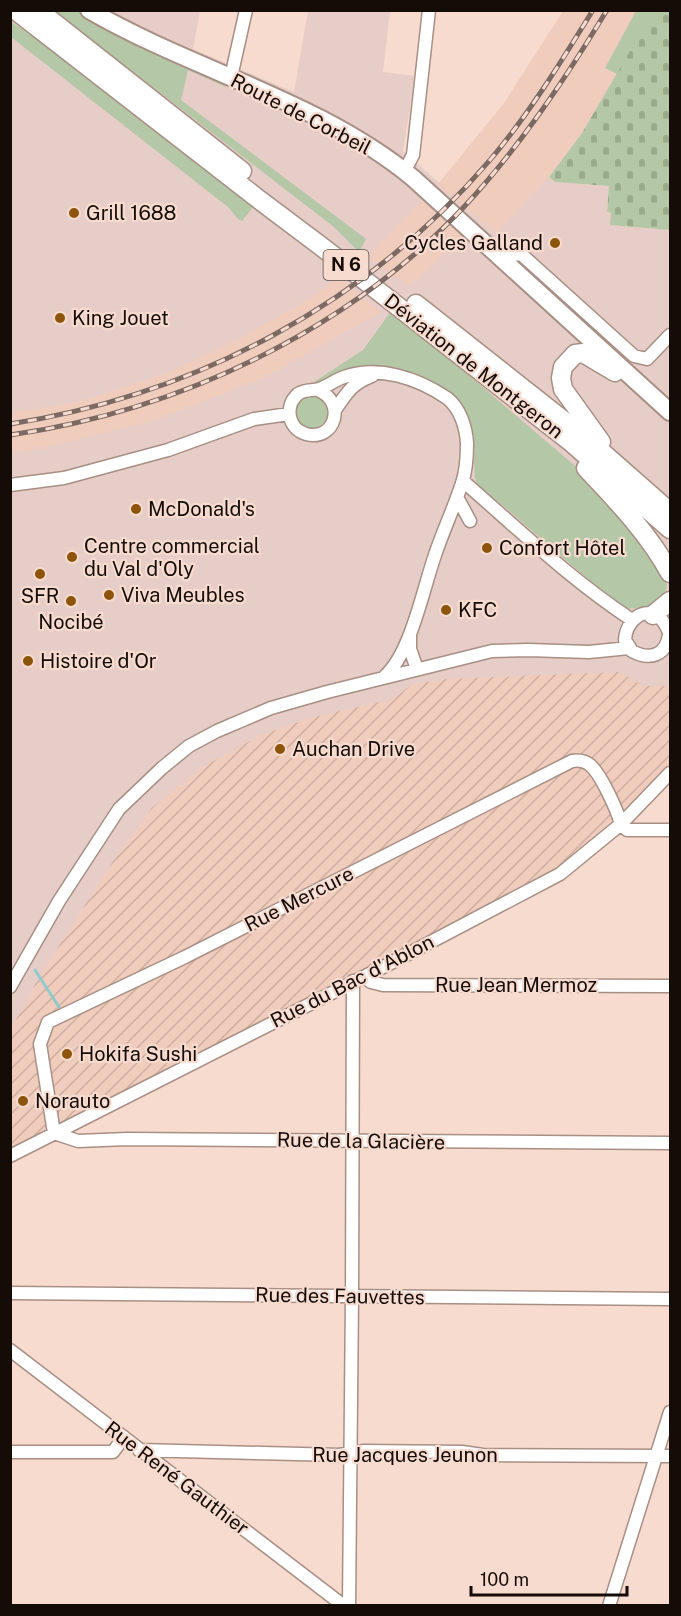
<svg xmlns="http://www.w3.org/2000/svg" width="681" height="1616" font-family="'Public Sans',sans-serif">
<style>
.commercial{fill:#e7cdc7}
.industrial{fill:url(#industrial-furrows)}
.built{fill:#f0ccbd}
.green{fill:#b4c7a6}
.cemetery{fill:url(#cemetery-stones)}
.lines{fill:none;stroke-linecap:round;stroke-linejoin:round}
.stream{stroke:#8dcbcd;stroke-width:3}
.minor-casing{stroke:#a88f84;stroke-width:15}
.secondary-casing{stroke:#a88f84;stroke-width:20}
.primary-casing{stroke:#a88f84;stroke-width:21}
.minor{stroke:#fff;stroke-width:12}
.secondary{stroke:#fff;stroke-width:16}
.primary{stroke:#fff;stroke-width:18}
.rail-casing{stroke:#7b6962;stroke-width:5}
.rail{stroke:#f7dbcf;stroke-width:3;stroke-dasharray:9;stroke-linecap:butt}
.poi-dot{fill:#8d540b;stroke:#f7dbcf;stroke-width:2}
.labels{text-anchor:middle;stroke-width:4.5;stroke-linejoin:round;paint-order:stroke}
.shield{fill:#f7dbcf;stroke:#594a44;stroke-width:1.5}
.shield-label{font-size:18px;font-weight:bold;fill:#150c08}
.street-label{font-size:20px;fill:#150c08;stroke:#f7dbcf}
.poi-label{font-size:20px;fill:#150c08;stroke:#f7dbcf;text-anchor:start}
</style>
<defs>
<pattern id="industrial-furrows" width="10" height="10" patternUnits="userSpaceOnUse" patternTransform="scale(1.5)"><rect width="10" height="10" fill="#f0ccbd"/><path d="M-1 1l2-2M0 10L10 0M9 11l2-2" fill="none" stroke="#cdaea1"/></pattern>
<pattern id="cemetery-stones" width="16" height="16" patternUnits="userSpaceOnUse" patternTransform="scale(1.5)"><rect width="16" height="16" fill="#b4c7a6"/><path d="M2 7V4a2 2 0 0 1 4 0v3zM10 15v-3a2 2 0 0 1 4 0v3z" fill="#9aaa8d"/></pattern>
</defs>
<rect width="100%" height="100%" fill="#f7dbcf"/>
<path class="commercial" d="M11,11h189l-7,38 101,43 14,-81h82l-7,61 32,4 -12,75 92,81 54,-55 6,5 54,4 -2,26 4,1 -1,12 60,5v538l-659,382z"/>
<path class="industrial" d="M620,672l23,14h25l2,-3v89l-110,100 -549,288v-131l28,-52 78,-122 35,-47 49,-40 58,-32 51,-18 83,-19 20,-15 35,-5z"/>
<path class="built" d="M563,11h91l-72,122 -33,44 -53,56 -58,-49 66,-81z
M422,201l39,32 -23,27 -29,26 -41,-30z
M339,278l42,34 -118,66 -111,43 -105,26 -36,6v-40l68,-11 90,-30 64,-30 68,-38z"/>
<path class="green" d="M54,11h25l148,70 -1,6 -38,-17 -7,30 185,139 -7,13 -25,-25z
M636,11h18l-37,63 -12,-6z
M10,21l44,30 199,156 -11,14 -4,-2 -10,-12 -217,-170z
M392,310l188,160 84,101 3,14 -3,12c-12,10 -30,15 -45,9l-133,-115 -2,2 -7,-9 -2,-7 -3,-45 -4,-13 -8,-15 -49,-30 -17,-7 -27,-1 -52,17 -1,-1 49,-32z
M296 412a16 16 0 1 1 32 0a16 16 0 1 1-32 0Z"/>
<path class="cemetery" d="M654,10l16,1v219l-60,-5 1,-12 -4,-1 2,-26 -54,-4 -6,-5 33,-44z"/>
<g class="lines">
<path class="stream" d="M35,970l24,37"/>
<defs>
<path id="minor" d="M231,77l15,-67
M404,172l9,-17 16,-145
M503,260l10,-5 8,-1 113,102 13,3 23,-24
M318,390c29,12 17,52 -12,44 -18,-5 -22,-28 -8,-40 7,-5 14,-3 21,-5 9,-3 16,-9 25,-12 35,-12 73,1 103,21 13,10 19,29 20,45 0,11 -1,29 -5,40 -8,25 -19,48 -27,72 -12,34 -24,98 -50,121
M335,410c12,-17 16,-26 37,-34
M463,481c55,48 108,99 169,139
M10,485l54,-7 104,-28 86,-31 35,-5
M457,497l13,24
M410,635v14l7,20
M669,635c-3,20 -19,26 -37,16l-7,-11c1,-19 19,-36 36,-21 5,5 7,11 9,16
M621,824c-4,-14 -20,-50 -31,-59 -5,-4 -12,-5 -18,-4l-387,196 -137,65 -8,22 14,89 24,8 49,-2 543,4
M621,824l6,6h43
M364,977l7,5 12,3 287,1
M10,987l49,-86 60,-92 43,-41 27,-22 28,-15 54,-23 56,-16 165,-41 36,-1 61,2 40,-4
M10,1156l379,-192 171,-90 61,-50 49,-51
M10,1293l660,6
M10,1350l334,256
M139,1450l200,5 25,-4 98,1 21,3 187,1
M10,1452h103l11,-15
M349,1606l3,-309 1,-316
M609,1606l61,-194"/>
<path id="secondary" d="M89,10c105,61 229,90 324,168l257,234"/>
<path id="primary" d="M15,10l242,188 69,52 246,193 98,86
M38,10l204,161
M416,304l171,135 83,73
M601,442l-38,-53 -2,-11 2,-11 12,-13 8,-1 32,19
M586,468c31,33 63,66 84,105
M653,615l17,-14"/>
</defs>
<use href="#minor" class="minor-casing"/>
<use href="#secondary" class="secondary-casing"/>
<use href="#primary" class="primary-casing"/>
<use href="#minor" class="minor"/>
<use href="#secondary" class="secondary"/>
<use href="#primary" class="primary"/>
<defs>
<path id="rail" d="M10,424c186,-29 358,-121 480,-264 39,-46 71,-98 103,-150
M10,435c168,-24 335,-103 452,-226 57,-61 102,-128 145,-199"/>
</defs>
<use href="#rail" class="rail-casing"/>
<use href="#rail" class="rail"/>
</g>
<g class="poi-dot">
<circle cx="74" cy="213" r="6"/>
<circle cx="555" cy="243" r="6"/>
<circle cx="60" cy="318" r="6"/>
<circle cx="136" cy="509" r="6"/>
<circle cx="487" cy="548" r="6"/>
<circle cx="72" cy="557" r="6"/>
<circle cx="40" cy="574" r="6"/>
<circle cx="109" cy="595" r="6"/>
<circle cx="71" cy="601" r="6"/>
<circle cx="446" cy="610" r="6"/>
<circle cx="28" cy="661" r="6"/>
<circle cx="280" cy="749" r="6"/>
<circle cx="67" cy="1054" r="6"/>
<circle cx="23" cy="1101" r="6"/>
</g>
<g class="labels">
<rect class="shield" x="323.5" y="250" width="45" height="30" rx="4.5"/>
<g class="shield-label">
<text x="346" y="271">N 6</text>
</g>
<g class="street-label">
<text transform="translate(301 114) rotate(27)" y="7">Route de Corbeil</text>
<text transform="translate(474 366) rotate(38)" y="7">Déviation de Montgeron</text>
<text transform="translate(299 899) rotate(-27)" y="7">Rue Mercure</text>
<text transform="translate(352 981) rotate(-27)" y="7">Rue du Bac d'Ablon</text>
<text x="516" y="992">Rue Jean Mermoz</text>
<text transform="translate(361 1141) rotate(1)" y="7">Rue de la Glacière</text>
<text transform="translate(340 1296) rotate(1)" y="7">Rue des Fauvettes</text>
<text x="405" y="1462">Rue Jacques Jeunon</text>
<text transform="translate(177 1478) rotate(37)" y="7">Rue René Gauthier</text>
</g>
<g class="poi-label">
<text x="86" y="220">Grill 1688</text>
<text x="543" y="250" text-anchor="end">Cycles Galland</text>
<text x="72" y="325">King Jouet</text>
<text x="148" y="516">McDonald's</text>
<text x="84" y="553">Centre commercial<tspan x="84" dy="23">du Val d'Oly</tspan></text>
<text x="499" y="555">Confort Hôtel</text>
<text x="121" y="602">Viva Meubles</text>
<text x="40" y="603" text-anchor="middle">SFR</text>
<text x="458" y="617">KFC</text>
<text x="71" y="629" text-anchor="middle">Nocibé</text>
<text x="40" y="668">Histoire d'Or</text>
<text x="292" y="756">Auchan Drive</text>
<text x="79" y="1061">Hokifa Sushi</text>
<text x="35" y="1108">Norauto</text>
</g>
</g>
<rect width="681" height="1616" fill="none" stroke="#150c08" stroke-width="24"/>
<path d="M471 1586v9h156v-9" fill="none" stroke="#150c08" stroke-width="3"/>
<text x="480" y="1586" font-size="18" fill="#150c08" stroke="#f7dbcf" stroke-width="4.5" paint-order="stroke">100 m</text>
</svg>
